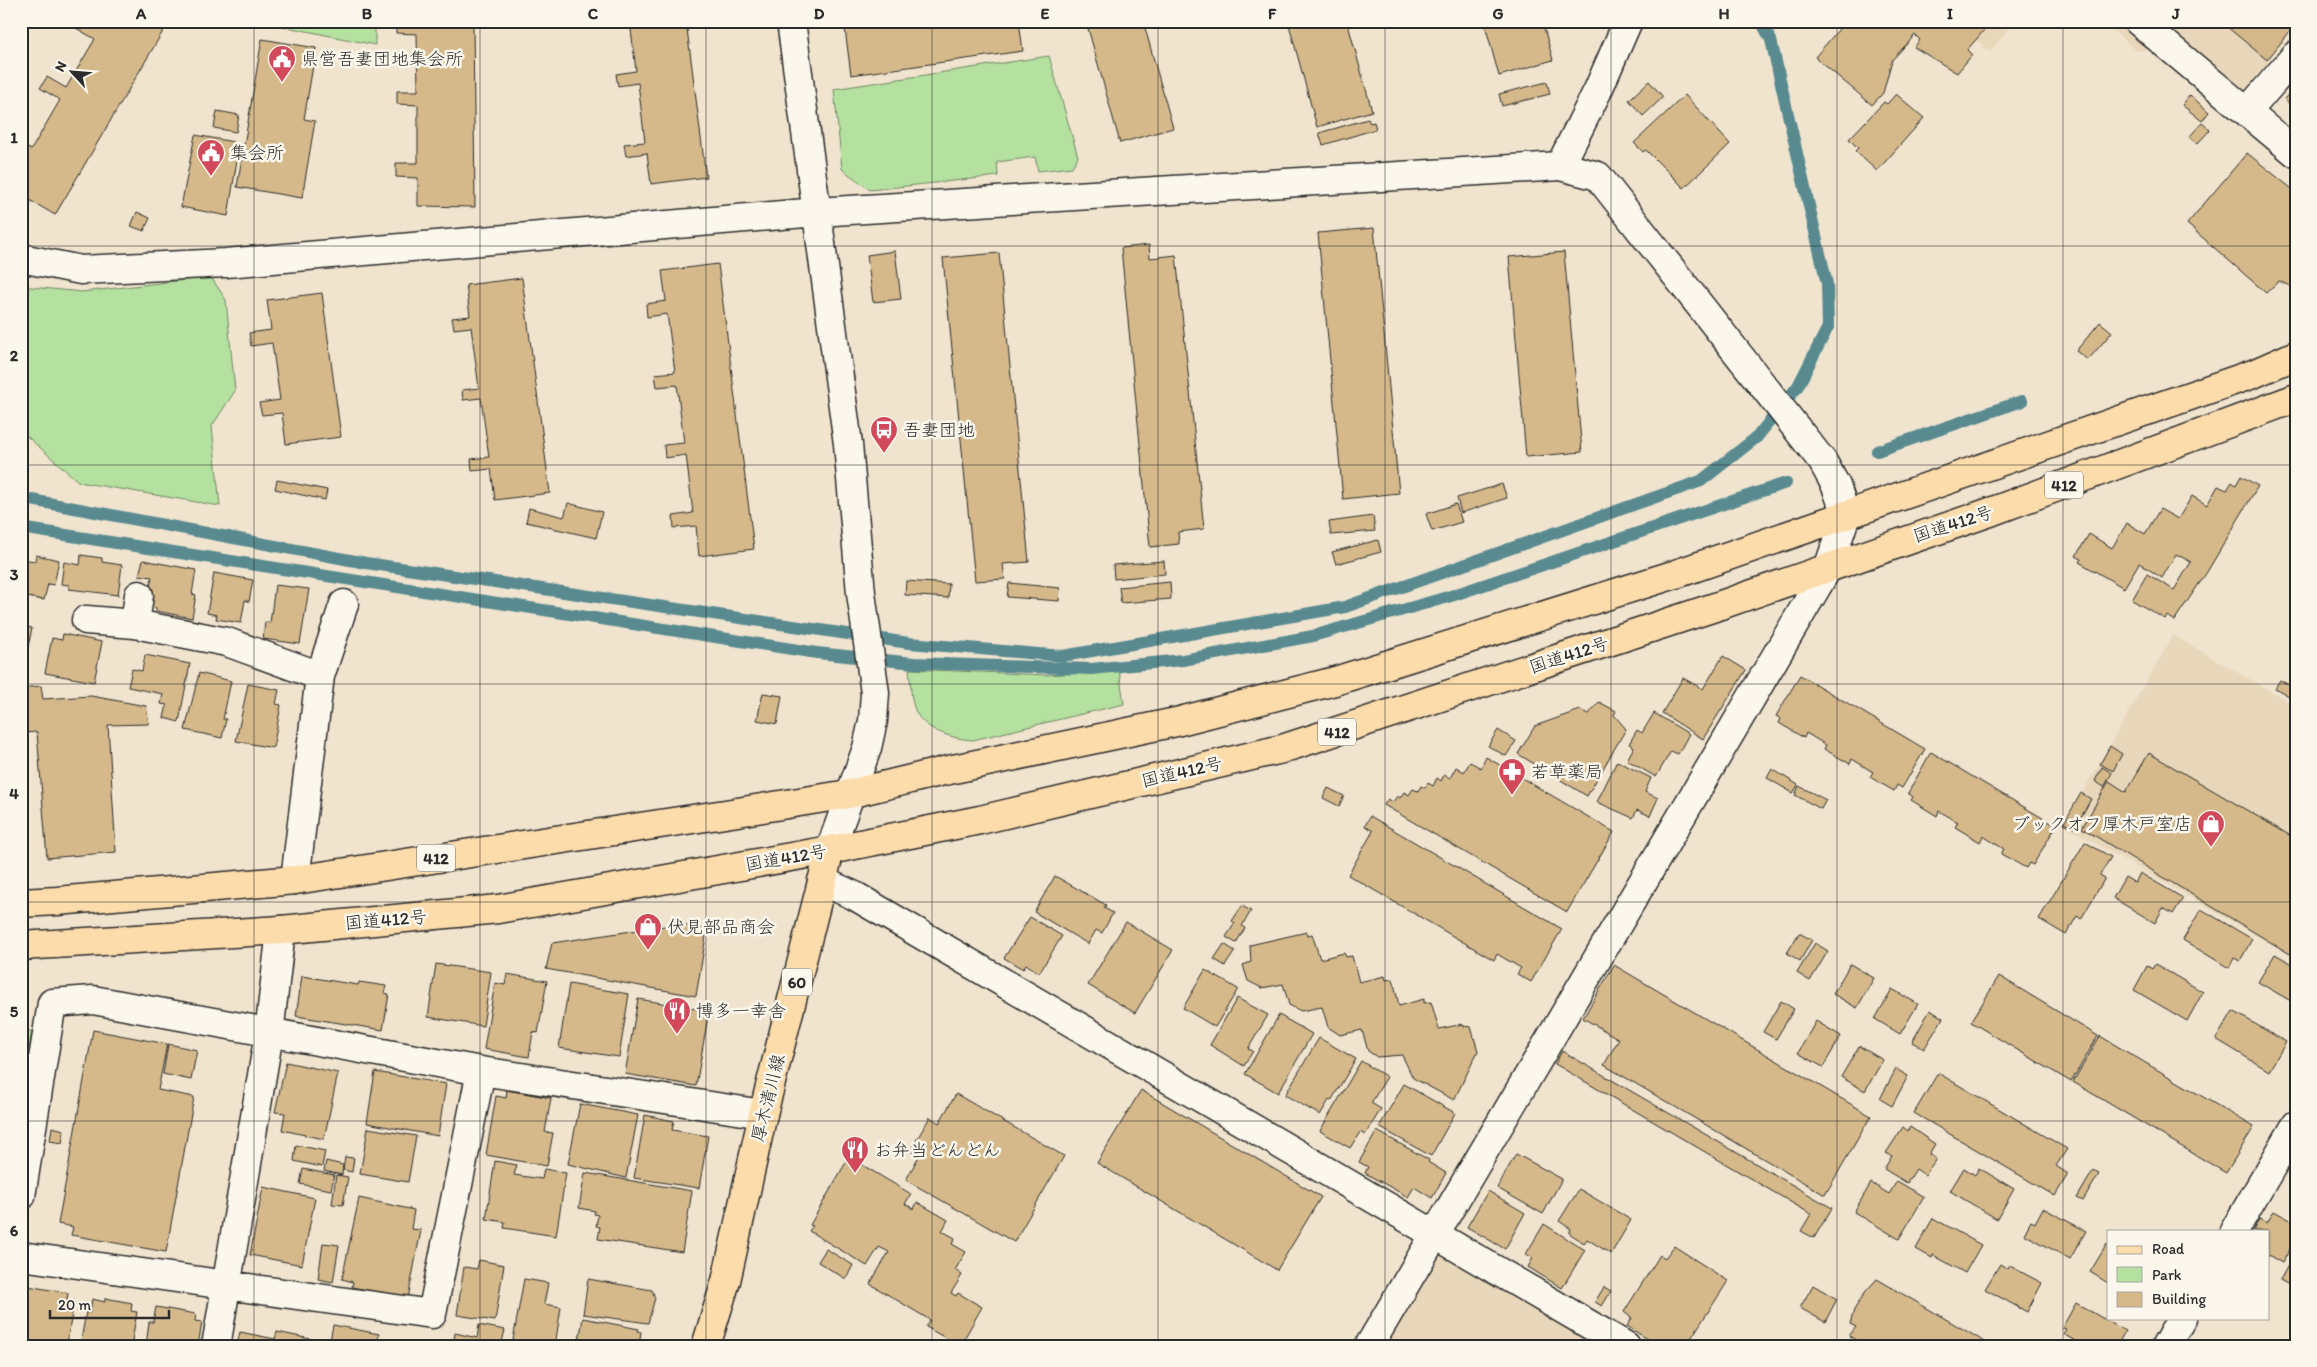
<svg xmlns="http://www.w3.org/2000/svg" width="2317" height="1367" font-family="Itim,'Klee One',sans-serif">
<style>
.built{fill:#e8d7ba}
.green{fill:#b4e19f;stroke:#708665}
.lines{fill:none;stroke-linecap:round;stroke-linejoin:round}
.stream{stroke:#598a90;stroke-width:12}
.building{fill:#d5b98a;stroke:#2b2b2b}
.street-casing{stroke:#2b2b2b;stroke-width:31}
.secondary-casing{stroke:#2b2b2b;stroke-width:31}
.primary-casing{stroke:#2b2b2b;stroke-width:31}
.highway-casing{stroke:#2b2b2b;stroke-width:31}
.street{stroke:#fbf7ec;stroke-width:28}
.secondary{stroke:#fbf7ec;stroke-width:28}
.primary{stroke:#fddcac;stroke-width:28}
.highway{stroke:#fddcac;stroke-width:28}
.grid{fill:none;stroke:#2b2b2b;stroke-width:1;stroke-opacity:0.55}
.labels{text-anchor:middle;stroke-width:5;stroke-linejoin:round;paint-order:stroke}
.shield{fill:#fbf7ec;stroke:#696865;stroke-width:1}
.shield-label{font-size:16px;font-weight:bold;fill:#2b2b2b}
.poi-label{font-size:18px;fill:#2b2b2b;stroke:#fbf7ec;text-anchor:start}
.street-label{font-size:18px;fill:#2b2b2b;stroke:#fbf7ec}
.neatline{fill:none;stroke:#2b2b2b;stroke-width:2}
.grid-label{font-size:16px;text-anchor:middle;font-weight:bold;fill:#2b2b2b}
</style>
<rect width="100%" height="100%" fill="#f0e4cf"/>
<filter id="ink" filterUnits="userSpaceOnUse"><feTurbulence type="fractalNoise" baseFrequency=".02" numOctaves="2"/><feDisplacementMap in="SourceGraphic" scale="10" xChannelSelector="R" yChannelSelector="G"/><feConvolveMatrix kernelMatrix="1 2 1 2 8 2 1 2 1" color-interpolation-filters="sRGB"/></filter>
<g filter="url(#ink)">
<path class="built" d="M1954,21h61l-25,31z
M2102,21h127l43,37 -45,56 -76,-65 -14,2z
M2173,635l123,71v252l-232,-133z
M1448,1252l158,94h-220l53,-91z"/>
<path class="green" d="M263,21h112v24l-113,-23z
M1049,56l29,101 -6,10 -34,4 -3,-14 -38,5 1,14 -128,14 -28,-21 -8,-80z
M211,277l15,23 9,91 -23,35 8,80 -141,-24 -58,-51v-145l61,6z
M909,669l139,6 71,-5 5,34 -151,36c-19,-1 -48,-9 -57,-28 -6,-12 -5,-30 -7,-43z
M21,1031h11l-11,62z"/>
<g class="lines">
<path class="stream" d="M1877,451l145,-50
M21,498l345,65 543,80 154,13 282,-49 356,-126 56,-44 41,-51 30,-59 -1,-43 -56,-244 -10,-19
M21,528l796,125 97,10 177,6 92,-9 130,-24 138,-40 335,-113"/>
</g>
<path class="building" d="M80,21h11l11,6 3,-6h64l-114,194 -34,-20v-27l4,-6 -4,-2v-16l10,6 29,-50 -20,-12 7,-11 19,11 29,-49 -19,-11z
M396,21h77l2,186 -57,-1v-28l-22,-1v-14h22v-58l-21,-1v-13h21l-1,-57 -21,-1z
M630,21h56l20,156 -55,7 -4,-31 -21,3 -2,-12 21,-2 -7,-59 -20,3 -2,-12 20,-3z
M844,21h175l4,30 -172,24z
M1086,21h57l30,107 -53,15z
M1288,21h59l25,90 -55,16z
M1484,21h58l11,39 -54,16z
M1846,21h146l-25,29 5,5 -15,18 -43,-26 6,-7 -5,-5 -23,25 -9,33 -11,12 -57,-48z
M2220,21h74l2,3 -29,36z
M262,39l54,9 -12,71 11,2 -13,77 -65,-11z
M1649,81l14,16 -20,19 -14,-16z
M1547,82l3,12 -48,12 -3,-12z
M2296,86v24l-12,-11z
M1896,94l28,24 -47,53 -22,-20 3,-3 -9,-9 35,-37 3,2z
M1685,95l45,49 -46,44 -38,-38 -3,2 -9,-9z
M2190,95l19,17 -7,9 -20,-16z
M217,111l22,4 -3,17 -22,-4z
M1368,119l2,4 4,-1 2,7 -53,16 -4,-12z
M2202,123l8,7 -13,14 -8,-7z
M195,135l39,7 -1,4 6,1 -11,69 -47,-9z
M2247,153l49,39v97l-17,-8 -13,12 -79,-69z
M137,212l13,6 -6,13 -13,-5z
M1374,228l25,265 -56,6 -25,-266z
M1149,245l1,13 26,-3 28,274 -26,3 1,12 -29,3 -29,-299z
M895,251l6,48 -28,3 -6,-47z
M1564,252l18,200 -56,5 -17,-200z
M999,253l30,309 -26,2 2,15 -30,2 -32,-323z
M718,264l36,285 -55,7 -3,-30 -22,2 -1,-12 20,-3 -7,-58 -21,3 -1,-13 20,-2 -7,-58 -20,2 -2,-13 20,-2 -8,-58 -20,3 -1,-13 20,-3 -4,-30z
M522,278l28,215 -55,7 -4,-31 -19,2 -1,-12 18,-2 -8,-59 -18,2 -1,-10 17,-2 -8,-61 -17,2 -2,-11 18,-2 -4,-31z
M322,293l19,144 -55,7 -4,-31 -20,2 -3,-12 21,-3 -8,-57 -21,3 -2,-13 22,-3 -4,-30z
M2100,322l12,10 -24,28 -12,-9z
M2241,476l17,10 -51,86 -33,49 -7,-5 -2,3 -33,-19 15,-26 27,16 17,-28 -15,-8 -14,24 -23,-15 -15,25 -45,-26 2,-3 -5,-3 13,-22 23,14 15,-25 18,11 15,-25 18,10 14,-23 15,9 11,-19 9,4 5,-8 4,3z
M277,480l50,10 -2,10 -50,-11z
M1502,484l5,14 -46,15 -4,-15z
M568,503l34,9 -6,26 -70,-16 3,-14 35,9z
M1456,504l6,18 -30,9 -6,-17z
M1373,516l2,15 -44,4 -2,-13z
M1378,540l3,12 -45,12 -4,-12z
M36,555l23,5 -5,25 -6,-1 -4,16 -23,-4v-37l14,2z
M81,555l21,3v4l20,3 -4,30 -49,-6v-4l-8,-1 3,-22 16,3z
M143,560l53,10 -4,24 4,1 -4,23 -36,-7v-3l-10,-2 6,-29 -13,-2z
M1164,561l1,13 -51,5 -1,-14z
M214,573l39,7 -4,22 -4,-2 -4,23 -25,-4 1,-4 -10,-2z
M906,581l43,3 -1,14 -43,-3z
M1170,582l1,17 -50,4 -2,-16z
M1009,583l51,5 -1,13 -52,-4z
M275,585l34,4 -9,55 -37,-5 2,-17 5,1z
M21,626l11,2 -9,43h-2z
M63,634l39,8 -8,40 -49,-9 7,-35 10,2z
M145,655l45,9 -11,58 -15,-4 3,-13 -6,-1 2,-10 -35,-7 4,-18 10,2z
M1723,656l23,14 -43,69 -41,-26 21,-35 20,11z
M199,673l32,8 -8,38h3l-4,19 -37,-8z
M1800,675l125,74 -23,39 -5,-3 -3,6 -24,-14 3,-5 -21,-13 -2,5 -26,-15 2,-4 -20,-12 -2,5 -25,-15 2,-4 -5,-3z
M2280,680l16,9v11l-21,-12z
M248,684l31,6 -3,14 5,1 -8,43 -37,-7z
M41,686l2,13 48,-3 55,10 3,18 -41,1 8,127 -69,6 -10,-126 -16,1v-45z
M763,693l19,3 -5,28 -20,-4z
M1599,702l17,9 -2,4 12,14 -39,67 -69,-42 17,-28 45,-16 9,4z
M1654,713l35,21 -11,20 -7,-3 -15,26 -29,-17 7,-13 -5,-3 8,-14 5,3z
M1498,730l18,11 -10,15 -18,-10z
M2110,746l12,8 -9,17 -13,-7z
M1931,752l125,74 -23,39 -4,-2 -3,5 -25,-14 3,-5 -21,-13 -3,6 -25,-15 3,-5 -19,-11 -2,5 -26,-16 2,-3 -5,-4z
M2149,753l147,86v106l-6,9 -208,-126 27,-47 17,11z
M1486,757l128,75 -47,80 -183,-107 4,-6 5,3 4,-6 3,2 4,-6 5,3 4,-6 5,2 3,-5 4,2 3,-5 5,3 4,-8 4,3 3,-6 6,3 6,-11 8,5 6,-10 11,6z
M1617,761l34,17 -6,14 13,6 -8,18 -13,-6 -4,8 -36,-16z
M2102,767l10,6 -8,14 -9,-6z
M1772,769l26,16 -5,8 -26,-15z
M1799,786l27,14 -5,9 -26,-14z
M1328,788l16,8 -5,10 -16,-8z
M2081,793l10,6 -16,29 -11,-5z
M1370,816l192,113 -31,53 -14,-8 4,-6 -24,-14 -3,6 -146,-85 25,-44 -8,-5z
M2085,842l26,15 -11,18 5,3 -24,41 -4,-3 -11,19 -27,-16z
M2140,873l43,25 -10,16 -10,-6 -8,15 -42,-25 12,-21 10,6z
M1055,876l51,29 -2,3 9,5 -11,20 -6,-3 -8,14 -54,-32z
M1242,906l9,5 -9,15 3,2 -9,15 -10,-6 9,-14 -3,-2z
M2201,909l51,30 -12,22 -6,-3 -5,10 -46,-28z
M1030,917l32,19 -23,37 -13,-9 -3,5 -19,-11z
M1126,922l47,28 -38,63 -47,-28z
M678,924l29,6 -11,66 -150,-27 6,-26z
M1307,932l1,3 4,-1 8,25 24,-6 2,4 6,-1 7,26 26,-6 1,4 7,-1 6,27 25,-7v4l7,-1 8,27 24,-5 1,2 7,1 7,24 -24,49 -41,-22 -11,-23 -25,2 -9,-6 -6,-21 -22,5 -12,-8 -6,-20 -21,4 -12,-6 -6,-21 -21,4 -14,-7 -5,-16 8,-3 -1,-17z
M1799,933l13,7 -12,21 -13,-8z
M1815,943l13,8 -18,30 -13,-8z
M1224,944l11,7 -10,15 -11,-7z
M2275,954l21,12v38l-38,-22z
M436,964l55,8 -8,54 -55,-9z
M1850,964l24,14 -17,30 -24,-14z
M2155,964l48,28 -16,29 -53,-31 13,-24 5,3z
M1614,965l257,151 -46,79 -221,-130 15,-26 -36,-21z
M1205,970l33,19 -23,38 -32,-19z
M507,974l40,7 -9,52 -5,-1 -4,25 -45,-8 11,-66 10,2z
M302,976l56,9 1,-3 27,4 -2,7 5,1 -6,36 -87,-14z
M1999,976l99,60 -27,46 -100,-60z
M569,984l60,10 -10,63 -60,-9z
M1892,989l26,15 -18,30 -25,-15z
M21,995h5l1,37h-6z
M1237,998l31,17 -20,34 5,2 -9,15 -34,-21z
M638,999l71,12 -13,75 -71,-12z
M1781,1001l13,8 -18,30 -13,-7z
M1930,1010l13,8 -19,31 -12,-7z
M2233,1011l53,31 -17,29 -53,-32z
M1279,1015l33,19 -34,59 -33,-19z
M1816,1021l25,15 -18,31 -25,-14z
M93,1030l74,14 -9,46 36,7 -28,155 -95,-17 2,-8 -15,-3z
M2100,1036l154,91 -28,46 -153,-91z
M1319,1038l37,21 -25,42 -2,-1 -9,15 -35,-20z
M168,1044l29,6 -6,30 -28,-6z
M1859,1046l24,14 -18,31 -24,-14z
M1562,1051l270,157 -18,30 -13,-7 10,-17 -256,-150z
M1361,1061l26,16 -16,26 10,6 -16,26 -5,-3 -10,16 -30,-17z
M286,1062l52,11 -14,66 -42,-9 3,-17 -10,-1z
M1896,1069l12,7 -16,30 -12,-7z
M375,1072l71,12 -8,52 -71,-13z
M1938,1073l129,76 -11,17 12,8 -13,22 -141,-83z
M1404,1084l51,29 -24,43 -52,-29z
M507,1090l44,8 -6,34 8,1 -6,33 -61,-11 10,-59 10,2z
M1141,1090l180,107 -44,73 -180,-107z
M956,1094l108,62 -50,86 -108,-62 13,-24 -9,-5 20,-34 9,6z
M580,1104l58,11 -12,63 -58,-14z
M645,1115l29,6 -2,9 36,6 -9,52 -65,-10z
M52,1127l12,3 -2,13 -12,-2z
M1903,1127l5,4 2,-4 25,17 -6,10 7,5 -11,16 -9,-6 -9,14 -23,-14 8,-13 -6,-3z
M368,1128l48,8 -8,46 -48,-8z
M1377,1131l52,29 -1,2 18,11 -14,25 -18,-11 -6,10 -43,-24 3,-6 -9,-5z
M296,1145l29,6 -3,16 -28,-6z
M1516,1154l46,25 -19,35 -46,-26z
M345,1157l9,1 -2,14 -9,-2z
M849,1157l62,37 -6,10 9,5 3,-7 31,18 -6,11 13,7 -3,6 14,8 -11,18 7,5 -11,18 5,3 2,-3 24,14 -22,39 -34,-19 4,-7 -60,-36 19,-32 -10,-5 -12,19 -58,-35 4,-5 -3,-1z
M326,1161l17,4 -1,10 -18,-4z
M495,1161l22,4 -3,10 28,4 2,-10 22,4 -10,63 -52,-8 1,-6 -19,-3z
M1964,1168l11,7 4,-7 35,21 -17,30 -47,-28z
M303,1169l31,6 -3,15 -31,-6z
M2093,1171l6,3 -16,27 -6,-3z
M585,1173l107,18 -10,61 -84,-13 2,-12 -4,-1 2,-11 -4,-1 1,-3 -16,-3z
M336,1175l12,2 -5,28 -11,-1z
M1897,1181l27,16 -25,42 -45,-27 17,-29 18,11z
M263,1187l52,11 -13,67 -52,-10z
M1579,1189l52,31 -20,34 -24,-15 -3,4 -15,-10 2,-4 -12,-8z
M1488,1191l37,22 -20,36 -38,-22z
M359,1198l55,12 -3,19 10,1 -13,68 -56,-11 1,-5 -11,-3z
M2043,1208l43,23 -16,28 -46,-25 7,-13 4,2z
M2274,1211l22,12v16l-14,24 -14,-8v-24h-15l6,-12 8,4z
M1933,1218l48,27 -16,28 -32,-18 -1,3 -16,-9z
M1544,1224l41,26 -23,38 -34,-21 5,-9 -7,-4z
M323,1243l16,2 -6,37 -15,-3z
M2107,1244l1,1v38l-18,-11z
M1674,1246l54,35 -42,65h-28l-31,-20 5,-8 -8,-6 36,-57 5,3z
M826,1249l27,16 -7,14 -28,-17z
M2296,1251v38l-16,-9z
M479,1260l25,5 -9,56 -38,-6 7,-48 13,2z
M2000,1264l8,5 2,-3 32,17 -15,29 -42,-23z
M524,1279l24,4 -4,21 17,3 -6,39 -42,-6z
M588,1279l64,11 3,8 -7,25 -65,-9z
M1877,1279l115,67h-126l-17,-10 7,-9 -6,-3 4,-14 12,-19z
M1813,1285l24,14 -12,23 -25,-14z
M28,1286l40,7 -1,7 7,1 -7,42 -6,-1 -1,4h-9l-30,-5v-32l1,-8 4,1z
M1604,1287l7,4 -9,15 -7,-4z
M105,1298l27,5 -1,8 6,1 -6,34h-51l6,-34h4l2,-13 13,3z
M2076,1303l49,28 -8,15h-33l-21,-12 3,-5 -4,-1z
M156,1307l40,7 -1,7 7,1 -4,24h-52l3,-24h4z
M583,1318l56,11 -1,2 3,1 -2,14h-61z
M333,1325l46,9 -2,12h-48z
M479,1325l26,5 -4,16h-48l2,-13 22,5z
M240,1332l35,7 2,-7 38,8 -1,6h-77z
M1545,1339l11,7h-14z"/>
<g class="lines">
<defs>
<path id="street" d="M2138,21l158,132
M2247,112l49,-57
M86,620l49,4 92,18 93,34
M135,624l4,-29
M295,880l25,-204 24,-72
M822,881l33,15 771,450
M21,1196l31,-193 41,-3 388,71 282,43
M2234,1231l62,-106
M21,1256l411,58 49,-243
M216,1346l53,-312 12,-104
M1369,1346l460,-780 17,-51 -10,-29 -13,-24 -225,-286 -38,-10 38,-76 30,-69
M2166,1346l16,-28"/>
<path id="secondary" d="M791,21l57,423 13,149 14,100 -2,28 -6,27 -37,102
M21,258l60,12 145,-7 591,-51 743,-46"/>
<path id="primary" d="M706,1346l20,-65 37,-167 67,-264"/>
<path id="highway" d="M21,903l36,-2 238,-21 430,-66 124,-20 95,-23 232,-49 159,-41 341,-107 577,-200 43,-19
M21,946l260,-16 217,-21 332,-59 150,-30 302,-71 430,-141 281,-97 303,-113"/>
</defs>
<use href="#street" class="street-casing"/>
<use href="#secondary" class="secondary-casing"/>
<use href="#primary" class="primary-casing"/>
<use href="#highway" class="highway-casing"/>
<use href="#street" class="street"/>
<use href="#secondary" class="secondary"/>
<use href="#primary" class="primary"/>
<use href="#highway" class="highway"/>
</g>
</g>
<path class="grid" d="M254,21v1325M480,21v1325M706,21v1325M932,21v1325M1158,21v1325M1385,21v1325M1611,21v1325M1837,21v1325M2063,21v1325M21,246h2275M21,465h2275M21,684h2275M21,902h2275M21,1121h2275"/>
<defs>
<symbol id="civic-pin" viewBox="-11 -11 22 30"><path d="M0 17L-7.5 6A9.5 9.5 0 1 1 7.5 6Z" fill="#d1495b" stroke="#fbf7ec"/><path d="M-.6-6.5H3V-4.5H.6V-3L4-1V1h2V6H-6V1h2V-1L-.6-3ZM-1.2 2.5V6h2.4V2.5Z" fill="#fff"/></symbol>
<symbol id="bus-pin" viewBox="-11 -11 22 30"><path d="M0 17L-7.5 6A9.5 9.5 0 1 1 7.5 6Z" fill="#d1495b" stroke="#fbf7ec"/><path d="M-5-6H5V4H4V6H2V4H-2V6H-4V4H-5ZM-3.5-4V0h7V-4ZM-3.5 1.2v1.5H-2V1.2ZM2 1.2v1.5H3.5V1.2Z" fill="#fff"/></symbol>
<symbol id="pharmacy-pin" viewBox="-11 -11 22 30"><path d="M0 17L-7.5 6A9.5 9.5 0 1 1 7.5 6Z" fill="#d1495b" stroke="#fbf7ec"/><path d="M-2-6h4v4h4v4h-4v4h-4v-4h-4v-4h4Z" fill="#fff"/></symbol>
<symbol id="shop-pin" viewBox="-11 -11 22 30"><path d="M0 17L-7.5 6A9.5 9.5 0 1 1 7.5 6Z" fill="#d1495b" stroke="#fbf7ec"/><path d="M-5-2.5h2.3a2.7 3.5 0 0 1 5.4 0H5L5.5 6h-11ZM-1.5-2.5h3a1.5 2.3 0 0 0-3 0Z" fill="#fff"/></symbol>
<symbol id="restaurant-pin" viewBox="-11 -11 22 30"><path d="M0 17L-7.5 6A9.5 9.5 0 1 1 7.5 6Z" fill="#d1495b" stroke="#fbf7ec"/><path d="M-5-6h1v4h1v-4h1v4h1v-4h1v5L-1.5 .5V6h-2V.5L-5-1ZM5-6V6H3V1.5H1.5Q1.5-4 5-6Z" fill="#fff"/></symbol>
</defs>
<g fill-rule="evenodd">
<use href="#civic-pin" x="266" y="43" width="32" height="43"/>
<use href="#civic-pin" x="195" y="137" width="32" height="43"/>
<use href="#bus-pin" x="868" y="414" width="32" height="43"/>
<use href="#pharmacy-pin" x="1496" y="756" width="32" height="43"/>
<use href="#shop-pin" x="2195" y="808" width="32" height="43"/>
<use href="#shop-pin" x="632" y="911" width="32" height="43"/>
<use href="#restaurant-pin" x="661" y="995" width="32" height="43"/>
<use href="#restaurant-pin" x="839" y="1134" width="32" height="43"/>
</g>
<g class="labels">
<g class="shield">
<rect x="2045" y="471.5" width="38" height="27" rx="4"/>
<rect x="1318" y="718.5" width="38" height="27" rx="4"/>
<rect x="417" y="844.5" width="38" height="27" rx="4"/>
<rect x="782" y="968.5" width="30" height="27" rx="4"/>
</g>
<g class="shield-label">
<text x="2064" y="491">412</text>
<text x="1337" y="738">412</text>
<text x="436" y="864">412</text>
<text x="797" y="988">60</text>
</g>
<g class="poi-label">
<text x="301" y="65">県営吾妻団地集会所</text>
<text x="230" y="159">集会所</text>
<text x="903" y="436">吾妻団地</text>
<text x="1531" y="778">若草薬局</text>
<text x="2192" y="830" text-anchor="end">ブックオフ厚木戸室店</text>
<text x="667" y="933">伏見部品商会</text>
<text x="696" y="1017">博多一幸舎</text>
<text x="874" y="1156">お弁当どんどん</text>
</g>
<g class="street-label">
<text transform="translate(1953 524) rotate(-18)" y="6">国道412号</text>
<text transform="translate(1569 655) rotate(-18)" y="6">国道412号</text>
<text transform="translate(1182 772) rotate(-13)" y="6">国道412号</text>
<text transform="translate(786 858) rotate(-10)" y="6">国道412号</text>
<text transform="translate(386 920) rotate(-5)" y="6">国道412号</text>
<text transform="translate(768 1098) rotate(-76)" y="6">厚木清川線</text>
</g>
</g>
<rect width="2317" height="1367" fill="none" stroke="#fbf7ec" stroke-width="55"/>
<rect x="2107" y="1230" width="162" height="90" fill="#fbf7ec" stroke="#a8a59f"/>
<rect x="2117" y="1246" width="25" height="8" fill="#fddcac" stroke="#a8a59f"/>
<text x="2152" y="1254" font-size="15" fill="#2b2b2b">Road</text>
<rect x="2117" y="1267" width="25" height="15" fill="#b4e19f" stroke="#a8a59f"/>
<text x="2152" y="1280" font-size="15" fill="#2b2b2b">Park</text>
<rect x="2117" y="1292" width="25" height="15" fill="#d5b98a" stroke="#a8a59f"/>
<text x="2152" y="1304" font-size="15" fill="#2b2b2b">Building</text>
<g transform="translate(72 72) rotate(296)" stroke="#fbf7ec" stroke-width="4" paint-order="stroke">
<path d="M0-4L9 19L0 12L-9 19Z" fill="#2b2b2b"/>
<text y="-8" font-size="14" font-weight="bold" text-anchor="middle" fill="#2b2b2b">N</text>
</g>
<path d="M50 1310v8h119v-8" fill="none" stroke="#2b2b2b" stroke-width="2.5"/>
<text x="58" y="1310" font-size="15" fill="#2b2b2b" stroke="#fbf7ec" stroke-width="4" paint-order="stroke">20 m</text>
<rect x="28" y="28" width="2262" height="1312" class="neatline"/>
<g class="grid-label">
<text x="141" y="19">A</text>
<text x="367" y="19">B</text>
<text x="593" y="19">C</text>
<text x="819" y="19">D</text>
<text x="1045" y="19">E</text>
<text x="1272" y="19">F</text>
<text x="1498" y="19">G</text>
<text x="1724" y="19">H</text>
<text x="1950" y="19">I</text>
<text x="2176" y="19">J</text>
<text x="14" y="143">1</text>
<text x="14" y="361">2</text>
<text x="14" y="580">3</text>
<text x="14" y="799">4</text>
<text x="14" y="1017">5</text>
<text x="14" y="1236">6</text>
</g>
</svg>
